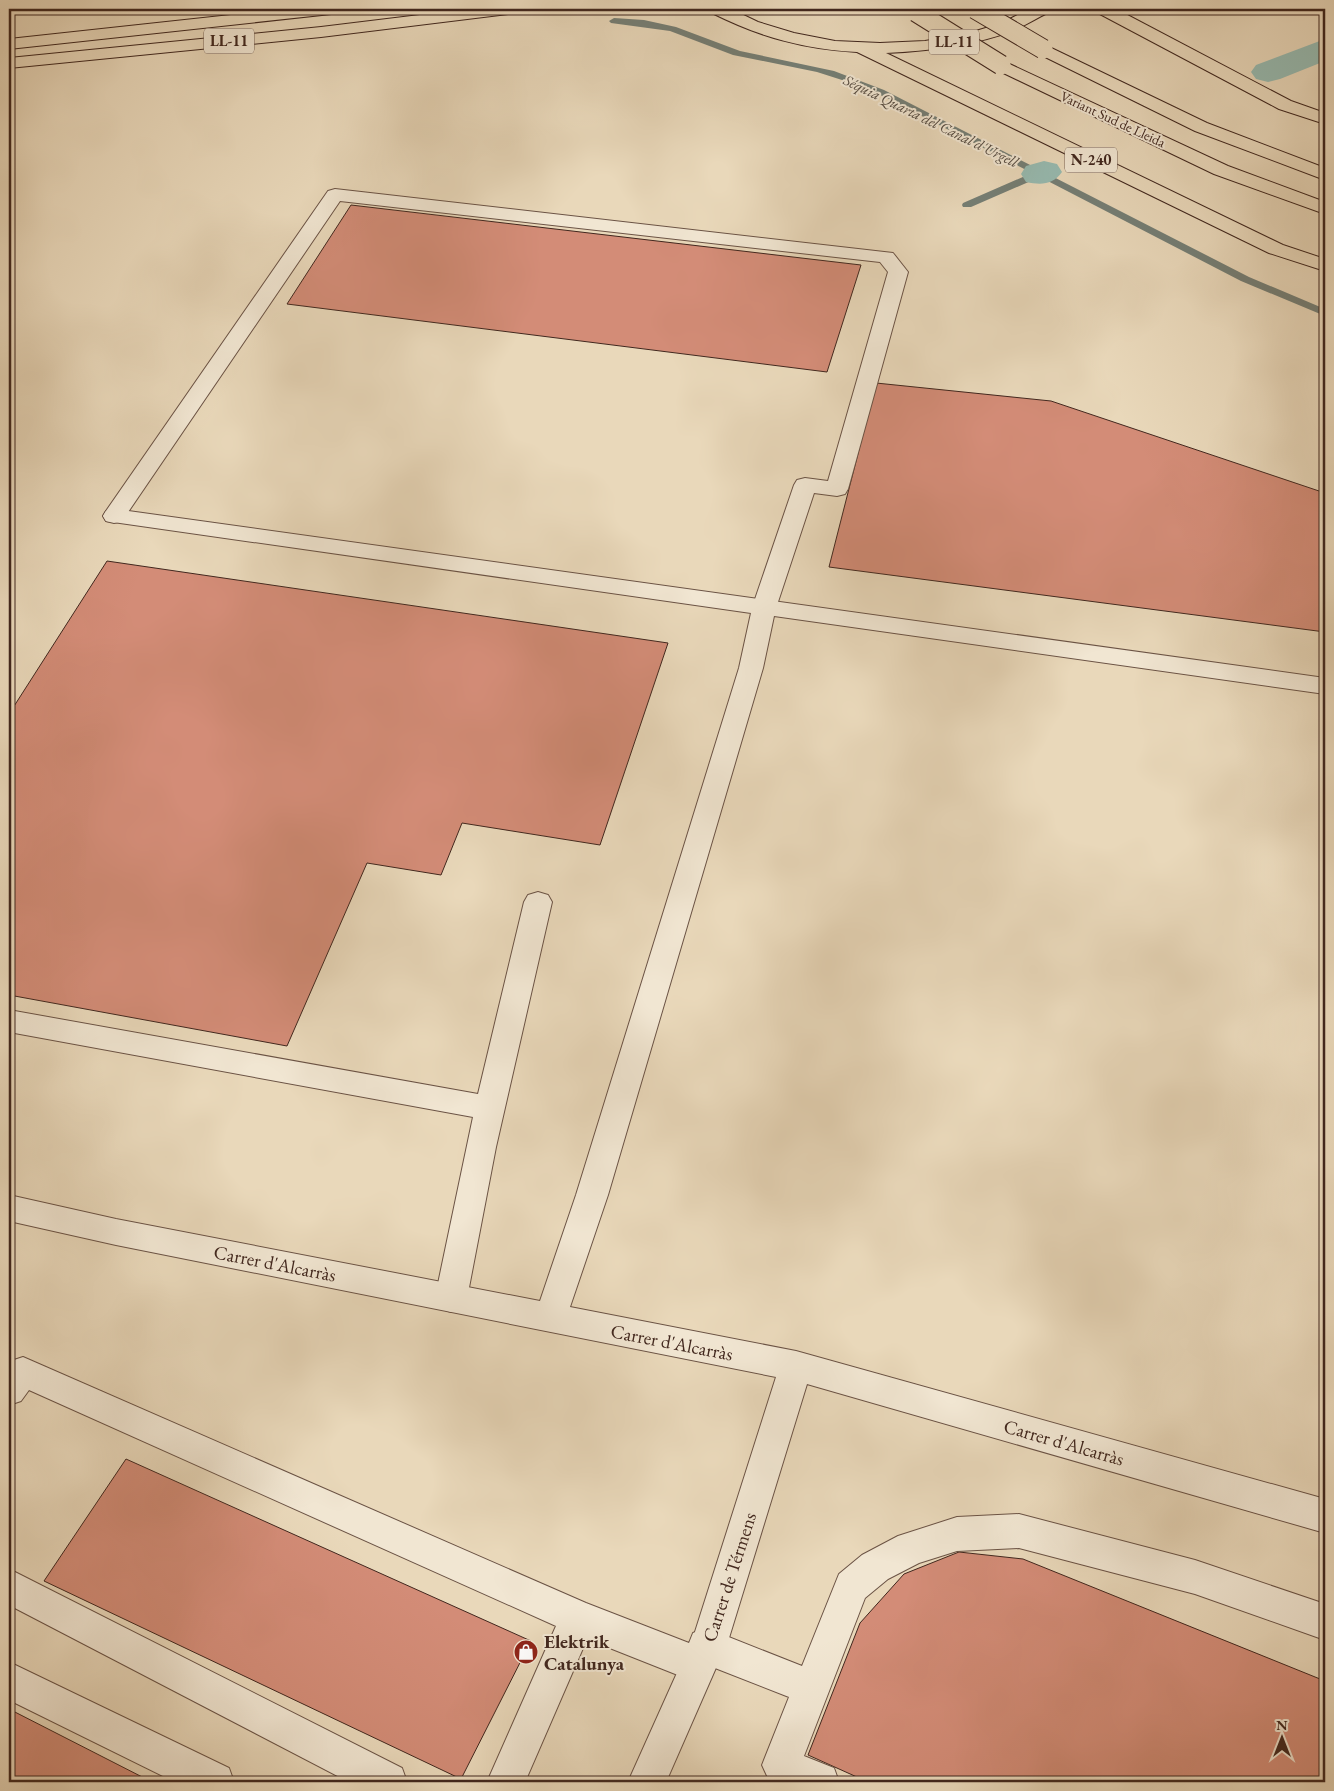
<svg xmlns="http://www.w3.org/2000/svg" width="1334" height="1791" font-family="'EB Garamond',serif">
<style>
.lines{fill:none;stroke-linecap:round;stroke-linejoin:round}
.stream{fill:#757f76;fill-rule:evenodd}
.canal{fill:#97bab0;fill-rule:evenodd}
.building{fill:#d38c77;stroke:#41271e}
.lane-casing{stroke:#6b5345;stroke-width:2}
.street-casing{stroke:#6b5345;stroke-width:2}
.highway-casing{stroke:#41271e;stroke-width:2}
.path{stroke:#41271e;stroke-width:2;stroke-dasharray:2.5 2;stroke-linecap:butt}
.lane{fill:#f1e6d2;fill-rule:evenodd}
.street{fill:#f1e6d2;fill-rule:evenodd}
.highway{fill:#e9d8ba;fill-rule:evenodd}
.highway-bridge-casing{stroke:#41271e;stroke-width:21;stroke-linecap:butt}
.highway-bridge{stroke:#e9d8ba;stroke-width:19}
.labels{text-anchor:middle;stroke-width:4;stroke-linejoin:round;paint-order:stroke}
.far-street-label{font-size:14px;fill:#41271e;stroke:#f1e6d2}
.shield{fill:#f1e6d2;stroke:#766054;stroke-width:1}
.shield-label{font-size:15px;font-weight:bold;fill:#41271e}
.far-water-label{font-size:15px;font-style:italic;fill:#564c42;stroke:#f1e6d2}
.near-street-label{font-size:19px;fill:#41271e;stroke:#f1e6d2}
.near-poi-label{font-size:19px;font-weight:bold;fill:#41271e;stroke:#f1e6d2;text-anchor:start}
</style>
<rect width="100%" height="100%" fill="#e9d8ba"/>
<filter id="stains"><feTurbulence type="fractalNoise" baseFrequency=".004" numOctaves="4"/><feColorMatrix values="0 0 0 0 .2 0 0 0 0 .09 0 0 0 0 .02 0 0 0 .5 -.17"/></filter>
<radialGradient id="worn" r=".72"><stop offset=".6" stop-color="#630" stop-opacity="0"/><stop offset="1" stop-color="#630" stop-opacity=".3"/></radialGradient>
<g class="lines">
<path class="stream" d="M614,18l30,2 32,7 64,24 94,20 50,19 365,187 76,32v7l-84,-35 -201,-104 -69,30h-8l-1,-2 1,-2 69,-30 -147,-76 -43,-17 -25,-8 -84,-17 -63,-24 -59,-8 -2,-2z"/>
<path class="canal" d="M1325,39v22l-45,18 -12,3 -12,-3 -5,-7 5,-7z
M1044,161l13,3 5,8c-9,13 -21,13 -36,10l-5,-8 5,-8z"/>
</g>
<path class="building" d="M351,205l510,60 -34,107 -540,-68z
M876,383l175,18 274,92v139l-496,-65z
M107,561l561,82 -68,202 -138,-22 -21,52 -74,-12 -80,183 -278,-51v-281z
M126,1459l405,182 -70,138 -417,-198z
M959,1552l64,7 302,122v101h-457l-60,-27 52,-132 44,-49z
M9,1709l143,73h-143z"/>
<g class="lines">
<defs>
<path id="lane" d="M335,189l558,64 15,19 -60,217 -3,5 -8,2 -23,-3 -38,115 -4,6 -8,2 -8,-2 -4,-6 42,-123 3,-5 8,-2 23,3 60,-209 -8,-10 -540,-61 -218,320 -8,2 -8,-2 -3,-5 3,-5 222,-320z
M538,892l10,3 4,7 -56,245 -29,151 -5,10 -11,4 -11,-4 -5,-10 38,-181 -464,-85v-22l469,84 46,-192 4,-7z
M23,1357l563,246 103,40 4,-10 13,-5 96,38 37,-92 23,-19 36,-19 59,-19 62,-3 176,46 130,44v36l-130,-46 -176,-46 -62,3 -38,12 -31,16 -23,19 -61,158 30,12 5,14h-63l-8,-4 -6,-13 27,-68 -74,-29 -4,10 -13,5 -111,-44 -62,143h-38l69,-156 -527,-236 -8,11 -12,4v-40l2,-4z
M9,1569l393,199 5,14h-58l-340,-177z
M9,1662l220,106 5,14h-59l-166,-82z"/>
<path id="street" d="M114,509l1211,169v16l-551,-78 -11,52 -155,527 -38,112 226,44 529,148v34l-518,-149 -78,254 -63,144h-38l66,-147 82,-258 -660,-132 -107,-24v-26l107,24 424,82 36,-106 163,-527 12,-55 -645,-92 -3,-5 3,-5z"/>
<path id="highway" d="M287,9h52l-2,4 -6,1 -322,35v-10z
M469,9h47l-2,4 -6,1 -187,23 -312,31v-10l312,-31z
M710,9h21l27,13 36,11 41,8 45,2 45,-2 41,-7 36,-11 27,-14h20l-2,4c-11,6 -23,13 -35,18 -40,15 -82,20 -126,22l397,192 42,14v12l-56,-18 -412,-201c-54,-3 -97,-15 -145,-39z
M1096,9h20l175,92 34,12v11l-46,-15 -181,-96z
M1043,44l164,79 118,45v12l-130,-49 -158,-78 -3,-4 3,-4z
M1001,60l227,106 97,36v12l-111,-40 -219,-105 -3,-4 3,-4z"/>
</defs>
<use href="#lane" class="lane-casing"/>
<use href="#street" class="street-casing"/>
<use href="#highway" class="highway-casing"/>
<path class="path" d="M1190,9l17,5v-5"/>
<use href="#lane" class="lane"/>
<use href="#street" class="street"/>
<use href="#highway" class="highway"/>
<defs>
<path id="highway-bridge" d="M975,9l68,40
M916,12l85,53"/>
</defs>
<use href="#highway-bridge" class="highway-bridge-casing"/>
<use href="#highway-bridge" class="highway-bridge"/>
</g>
<defs>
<symbol id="shop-disc" viewBox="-11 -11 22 22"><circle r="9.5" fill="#8f2418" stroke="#f1e6d2"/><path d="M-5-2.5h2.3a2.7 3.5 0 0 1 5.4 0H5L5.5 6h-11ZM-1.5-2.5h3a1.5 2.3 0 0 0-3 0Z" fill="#fff"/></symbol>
</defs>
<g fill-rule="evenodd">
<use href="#shop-disc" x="512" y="1638" width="28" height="28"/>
</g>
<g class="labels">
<g class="far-street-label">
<text transform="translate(1113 119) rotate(25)" y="5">Variant Sud de Lleida</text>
</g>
<g class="shield">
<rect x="204" y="28.5" width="50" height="25" rx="4"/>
<rect x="929" y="29.5" width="50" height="25" rx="4"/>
<rect x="1065" y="147.5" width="52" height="25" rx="4"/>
</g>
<g class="shield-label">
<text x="229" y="46">LL-11</text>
<text x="954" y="47">LL-11</text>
<text x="1091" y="165">N-240</text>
</g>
<g class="far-water-label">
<text transform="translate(931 121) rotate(26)" y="5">Séquia Quarta del Canal d'Urgell</text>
</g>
<g class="near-street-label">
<text transform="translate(275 1263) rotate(11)" y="7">Carrer d'Alcarràs</text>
<text transform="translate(672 1342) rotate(11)" y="7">Carrer d'Alcarràs</text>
<text transform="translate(1064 1442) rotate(16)" y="7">Carrer d'Alcarràs</text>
<text transform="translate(729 1577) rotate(-72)" y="7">Carrer de Térmens</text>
</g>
<g class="near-poi-label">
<text x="544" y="1648">Elektrik<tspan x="544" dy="22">Catalunya</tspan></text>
</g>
</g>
<rect width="1334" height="1791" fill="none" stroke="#e9d8ba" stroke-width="30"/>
<rect x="10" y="10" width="1314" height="1771" fill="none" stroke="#41271e" stroke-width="2.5"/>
<rect x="15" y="15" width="1304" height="1761" fill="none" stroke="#41271e"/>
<g transform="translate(1282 1738)" stroke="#f1e6d2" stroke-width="4" paint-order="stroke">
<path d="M0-4L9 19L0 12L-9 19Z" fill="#41271e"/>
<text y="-8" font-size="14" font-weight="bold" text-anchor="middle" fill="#41271e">N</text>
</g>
<rect width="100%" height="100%" filter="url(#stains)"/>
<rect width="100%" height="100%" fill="url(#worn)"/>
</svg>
